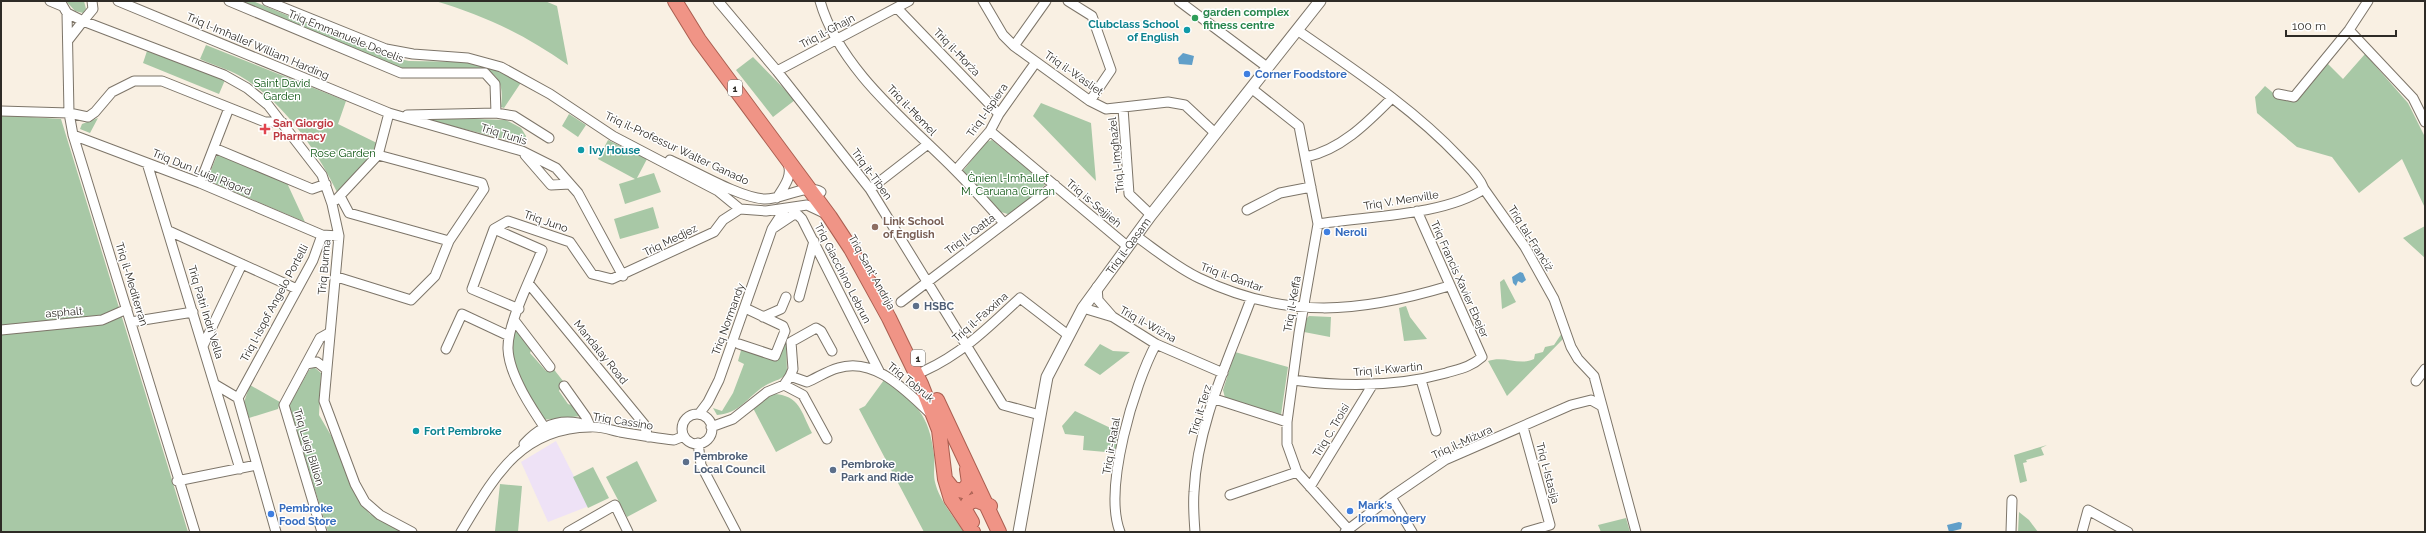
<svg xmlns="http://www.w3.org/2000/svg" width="2426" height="533" font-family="Raleway,sans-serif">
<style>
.education{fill:#eee2f6}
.green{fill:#a8c8a6}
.water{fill:#619fc9}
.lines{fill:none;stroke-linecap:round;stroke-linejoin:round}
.minor-casing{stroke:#7d7569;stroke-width:11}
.tertiary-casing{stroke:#7d7569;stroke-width:13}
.trunk-casing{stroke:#aa5e50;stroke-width:16}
.minor{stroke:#fff;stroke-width:9}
.tertiary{stroke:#fff;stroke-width:11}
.trunk{stroke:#f09486;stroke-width:14}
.leisure-dot{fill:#2e9e5b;stroke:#fff;stroke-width:1.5}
.culture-dot{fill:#0f9aa8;stroke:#fff;stroke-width:1.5}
.shop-dot{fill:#3f7fe0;stroke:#fff;stroke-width:1.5}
.health-dot{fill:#e0444e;stroke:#fff;stroke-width:1.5}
.education-dot{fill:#8d6e63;stroke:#fff;stroke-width:1.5}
.service-dot{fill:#5c6f8a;stroke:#fff;stroke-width:1.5}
.labels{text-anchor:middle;stroke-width:3;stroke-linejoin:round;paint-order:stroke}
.shield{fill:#fff;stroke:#6d6b67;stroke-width:1}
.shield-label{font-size:10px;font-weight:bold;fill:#2e2b26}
.leisure-label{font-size:11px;font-weight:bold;fill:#27864d;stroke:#fff;text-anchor:start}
.culture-label{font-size:11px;font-weight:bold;fill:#0d838f;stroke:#fff;text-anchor:start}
.street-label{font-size:11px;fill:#2e2b26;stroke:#fff}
.shop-label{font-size:11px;font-weight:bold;fill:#366cbe;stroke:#fff;text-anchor:start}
.park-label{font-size:11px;fill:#09520d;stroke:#fff}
.health-label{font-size:11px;font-weight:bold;fill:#be3a42;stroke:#fff;text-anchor:start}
.education-label{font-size:11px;font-weight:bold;fill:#785e54;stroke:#fff;text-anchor:start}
.service-label{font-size:11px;font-weight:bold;fill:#4e5e75;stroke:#fff;text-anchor:start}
</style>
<rect width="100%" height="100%" fill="#f9f0e3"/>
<path class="education" d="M556,441l33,65 -41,16 -27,-60z"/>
<path class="green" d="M66,1h18l2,8 -3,4 -8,-2z
M236,1h17l132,55 24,5 61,1 19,5 33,14 -18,27 -3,-1c2,-18 1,-30 -16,-38l-81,1z
M435,1h110l12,5 11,59c-43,-30 -82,-49 -133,-64z
M206,45l140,56 -8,23 41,20 -5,9 -36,41c-21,-44 -55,-93 -98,-118 -12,-7 -27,-11 -40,-17z
M147,51l78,29 -6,14 -76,-31z
M2365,54l43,49 17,34v71l-23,-49 -43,34 -27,-36 -35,-10 -40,-34 -2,-16 10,-11 13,11 15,4 33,-39 17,17z
M753,57l42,43 -22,17 -37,-47z
M1041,103l50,20 5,58 -63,-65z
M569,114l17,11 -8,12 -16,-11z
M1,115l60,4 127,413h-187z
M416,117l90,3 15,8 5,8 -2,8z
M98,118l-8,15 -10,-4 2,-5z
M608,140l39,19 -10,19 17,-5 7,19 -36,12 -6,-20 16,-5 -37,-20z
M992,140l54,44 -35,31 -10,-3 -38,-41 23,-29z
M221,154l66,29 18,39 -98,-42 10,-25z
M653,207l6,21 -39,11 -6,-20z
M2425,226v32l-22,-20z
M1504,279l12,23 -14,7 -2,-27z
M1406,306l4,11 17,22 -23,2 -5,-33z
M1309,316l22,1 -1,20 -26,-5 2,-13z
M517,328l15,20 -2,5 16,18 6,-4 11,14 -4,10 9,13 6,2 8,10 -40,4 -29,-56 -1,-17 2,-18z
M786,331l1,42c-6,7 -11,7 -19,11 -19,10 -27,30 -51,31l-4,-7 9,3 11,-18 11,-29 -6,-3 4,-14 27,12 5,-1z
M1562,333l1,6 -56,57 -19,-35c16,-6 31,5 46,-2l1,-5 8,-2 2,-5 9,-2z
M1100,344l13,7 17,1 -30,23 -16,-10z
M1235,352l53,15 -7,48 -56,-17 -2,-8z
M314,367l7,6 -2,42 20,34 19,51 12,14 30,14v4h-72l-39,-126 20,-36z
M884,380c32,24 45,33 50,75 1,9 -1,19 1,27 4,18 19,35 29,50h-40l-65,-123 6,-3z
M250,385l30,17 -2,7 -29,9 -5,-16z
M773,394c27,1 28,18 39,39l-36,19 -23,-44z
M1075,411l46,22 -4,20 -34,-3 1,-14 -19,-2 -3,-8z
M2047,445l-6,3 3,7 -18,5 1,2 -4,1 4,18 -7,2 -6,-28z
M637,461l20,40 -30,16 -21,-40z
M593,467l16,31 -21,10 -15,-31z
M500,484l22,2 -4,46 -23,-1z
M2019,512l10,8 9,12h-20z
M1626,518l4,14h-29l-3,-7z"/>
<path class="water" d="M1183,53l11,3 -2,9 -13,-1 -1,-6z
M1520,272l3,1 3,7 -4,3 -4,-2 -2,5 -3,-3 -1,-6z
M1959,522l3,1 -1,6 -12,3 -2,-7z"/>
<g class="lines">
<defs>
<path id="minor" d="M50,1l12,5
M60,1l7,12 16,8 10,-12 -1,-8
M118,1l271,112 133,38 34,17 22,25 45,83
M229,1l172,72h84l10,11 1,29
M267,1l119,48 27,5 55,4 33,9 49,27 63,42 105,55 22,18 26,2 41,-6 17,8
M718,1l59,70 93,118 133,216 37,10
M820,1c19,67 86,120 135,169 17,17 33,35 49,53
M983,1l20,34 11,11 76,55 16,8 62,-7 17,3 30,28
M1068,1l24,15 19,54 -21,31
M1179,1l88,66
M897,8l102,106
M67,13l2,100 4,22 122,397
M1297,30c56,39 116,78 163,128 9,10 19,18 24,31l41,58 29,52 17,48 7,12 16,17 42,156
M2349,30l64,68 12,24
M69,39l14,-18 141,54 23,13 21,17 54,70 10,29 7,32 -15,165 31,83 10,18 15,13 32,17
M1014,46l32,-45
M777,71l132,-70
M1251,88l48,38 19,98 -19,109 -12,89v22l10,28 51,57
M2278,94l16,3 55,-67 19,-29
M1123,108l6,86 22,21
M1,111l68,2 19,4 7,-5 17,-20 22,-11h28l103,41h17
M407,115l89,-2 18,3 35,22
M990,131l137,115
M73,135l127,48 122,52
M214,148l98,41 14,-5
M525,155l26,30 19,-1
M1306,157c35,-7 62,-35 86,-59
M670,160c25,11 68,37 94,39 18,1 41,-16 57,-7
M147,163l93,306
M956,170l34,-39 9,-17 37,-52
M200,183l29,-75
M870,189l58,-45
M340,196l9,17 100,28
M777,198c6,-10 16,-22 11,-34
M336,200l42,-45 11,-42
M1247,210l33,-17 31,-6
M1318,224c49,-8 125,-8 166,-35
M494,229l48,21c-10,26 -35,74 -34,99 1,27 26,63 41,85
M772,229l21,-14h5l4,4 77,152
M169,231l128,58
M1136,236c21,15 40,31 63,42 88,42 160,35 250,8
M337,277l74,23 24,-24 14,-35 35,-52 -2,-6 -104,-28
M529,284l115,140 4,13
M1097,287l1,13 14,16
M799,297l15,-56
M901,302l154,-117
M1083,308l30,9 43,27 67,29
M519,309l-47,-20 22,-60 14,-8 62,21 22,32 20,5 102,-47 9,-12 17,-11
M763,317l18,-8 5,-12
M514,320l36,47
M131,322l62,-10
M1,330l101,-10 25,-11
M739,344l36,12 10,-25 -2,-5 -38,-18
M203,346l39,-82
M446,349l16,-35 47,22
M306,364l11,-2 9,7
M924,371c38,-17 66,-45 96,-73l48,37
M790,376l3,-7 -2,-27 25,-14 5,3 11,20
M1293,380c51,7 103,7 153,-7 13,-4 25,-6 36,-16l-65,-146
M1421,380l15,51
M2416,381l9,-12
M216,385l22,13
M784,385l6,-9 17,6c10,-4 20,-11 31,-14 37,-12 69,24 93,46
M564,386l22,31 4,9
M238,398l75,-138 9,-25 17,1
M238,398l38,134
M1215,399l72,23
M699,414l9,-12 11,-22 53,-151 13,-20
M682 429a15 15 0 1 1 30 0a15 15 0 1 1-30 0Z
M711,427l22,-8 34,-27 17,-7 19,10 24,44
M1523,427l27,98 -24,7
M698,443l3,22 35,67
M524,444c18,-20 40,-27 65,-18
M177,481l80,-16
M1310,487l63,-103
M1230,495l67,-23
M1391,497l21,35
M322,532l-38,-127 36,-67 9,-5
M461,532c32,-53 58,-104 129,-105 10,-1 21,3 30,5 18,3 36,6 54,8l10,-4
M568,532l47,-27 13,27
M1120,532c-17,-44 14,-147 36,-188
M1195,532c-1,-13 -2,-27 -1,-40 3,-67 34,-131 57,-193
M1345,532l46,-35 54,-37 126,-55 20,-5 9,5
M2011,532l1,-32
M2082,532l6,-22 40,22"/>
<g id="tertiary">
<path id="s1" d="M1019,532l28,-155 36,-69 68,-93 169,-214"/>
</g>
<path id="trunk" d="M675,1l24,39 131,177 21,32 38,69 32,66 18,46 6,49 6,20 22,33
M937,400l62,132
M945,479l8,10 10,2 6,-8 -2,-14
M972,522l-7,-12 3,-7 8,-3 14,6"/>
</defs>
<use href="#minor" class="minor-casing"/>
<use href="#tertiary" class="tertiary-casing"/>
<use href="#trunk" class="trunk-casing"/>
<use href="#minor" class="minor"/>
<use href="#tertiary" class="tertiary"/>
<use href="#trunk" class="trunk"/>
</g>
<circle class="leisure-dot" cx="1195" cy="18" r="4"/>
<g class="culture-dot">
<circle cx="1187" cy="30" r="4"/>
<circle cx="581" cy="150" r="4"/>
<circle cx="416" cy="431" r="4"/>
</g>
<g class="shop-dot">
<circle cx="1247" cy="74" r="4"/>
<circle cx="1327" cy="232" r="4"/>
<circle cx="1350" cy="511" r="4"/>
<circle cx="271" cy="514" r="4"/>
</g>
<path class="health-dot" d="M263 123h4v4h4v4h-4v4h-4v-4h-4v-4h4z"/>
<circle class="education-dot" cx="875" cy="227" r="4"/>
<g class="service-dot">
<circle cx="916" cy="306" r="4"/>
<circle cx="686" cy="462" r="4"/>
<circle cx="833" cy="470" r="4"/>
</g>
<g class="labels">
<g class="shield">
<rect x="728" y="80" width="14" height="16" rx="3"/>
<rect x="911" y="350" width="14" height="16" rx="3"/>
</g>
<g class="shield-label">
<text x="735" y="92">1</text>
<text x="918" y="362">1</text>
</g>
<g class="leisure-label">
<text x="1203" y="16">garden complex<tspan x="1203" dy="13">fitness centre</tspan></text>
</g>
<g class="culture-label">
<text x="1179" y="28" text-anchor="end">Clubclass School<tspan x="1179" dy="13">of English</tspan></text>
<text x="589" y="154">Ivy House</text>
<text x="424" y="435">Fort Pembroke</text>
</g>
<g class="street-label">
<text transform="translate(827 31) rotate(-28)" y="4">Triq il-Għajn</text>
<text transform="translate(346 36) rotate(22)" y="4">Triq Emmanuele Decelis</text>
<text transform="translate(258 46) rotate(23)" y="4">Triq l-Imħallef William Harding</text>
<text transform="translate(957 52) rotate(46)" y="4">Triq il-Ħorża</text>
<text transform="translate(1074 73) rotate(35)" y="4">Triq il-Wasliet</text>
<text transform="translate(912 110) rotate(46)" y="4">Triq il-Ħemel</text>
<text transform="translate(987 110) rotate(-55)" y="4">Triq l-Ispiera</text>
<text transform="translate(504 134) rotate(17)" y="4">Triq Tunis</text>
<text transform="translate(677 148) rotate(25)" y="4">Triq il-Professur Walter Ganado</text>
<text transform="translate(1116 155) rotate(-96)" y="4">Triq l-Imgħażel</text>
<text transform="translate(202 172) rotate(22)" y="4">Triq Dun Luigi Rigord</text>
<text transform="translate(872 174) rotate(54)" y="4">Triq it-Tiben</text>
<text transform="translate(1401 200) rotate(-9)" y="4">Triq V. Menville</text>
<text transform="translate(1094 203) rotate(40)" y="4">Triq is-Sejjieħ</text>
<text transform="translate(546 221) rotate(19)" y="4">Triq Juno</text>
<text transform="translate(970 234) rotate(-37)" y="4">Triq il-Qatta</text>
<text transform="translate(1531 238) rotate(58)" y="4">Triq tal-Franċiż</text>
<text transform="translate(670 240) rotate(-26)" y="4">Triq Medjez</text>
<text dy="4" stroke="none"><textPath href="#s1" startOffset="312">Triq il-Qasam</textPath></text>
<text transform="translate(324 267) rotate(-85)" y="4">Triq Burma</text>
<text transform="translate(872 272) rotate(61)" y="4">Triq Sant' Andrija</text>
<text transform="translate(843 273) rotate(63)" y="4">Triq Giacchino Lebrun</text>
<text transform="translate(1232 277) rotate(20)" y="4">Triq il-Qantar</text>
<text transform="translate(1460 279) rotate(66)" y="4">Triq Francis Xavier Ebejer</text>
<text transform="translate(132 284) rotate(73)" y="4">Triq il-Mediterran</text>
<text transform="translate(274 303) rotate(-62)" y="4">Triq l-Isqof Angelo Portelli</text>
<text transform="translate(1292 304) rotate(-80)" y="4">Triq il-Keffa</text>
<text transform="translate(64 312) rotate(-5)" y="4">asphalt</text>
<text transform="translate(206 312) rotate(73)" y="4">Triq Patri Indrì Vella</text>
<text transform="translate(980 317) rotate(-41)" y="4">Triq il-Faxxina</text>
<text transform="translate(728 319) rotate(-70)" y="4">Triq Normandy</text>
<text transform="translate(1148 324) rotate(29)" y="4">Triq il-Wiżna</text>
<text transform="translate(601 352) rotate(51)" y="4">Mandalay Road</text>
<text transform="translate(1388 369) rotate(-5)" y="4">Triq il-Kwartin</text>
<text transform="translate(911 382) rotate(39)" y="4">Triq Tobruk</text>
<text transform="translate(1200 410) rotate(-73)" y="4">Triq it-Terz</text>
<text transform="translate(623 421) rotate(9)" y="4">Triq Cassino</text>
<text transform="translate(1331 430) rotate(-59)" y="4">Triq C. Troisi</text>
<text transform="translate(1462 442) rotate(-25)" y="4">Triq il-Miżura</text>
<text transform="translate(1111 446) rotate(-80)" y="4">Triq ir-Ratal</text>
<text transform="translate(309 447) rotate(73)" y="4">Triq Luigi Billion</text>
<text transform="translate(1548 473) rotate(75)" y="4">Triq l-Istasija</text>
</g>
<g class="shop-label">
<text x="1255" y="78">Corner Foodstore</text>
<text x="1335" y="236">Neroli</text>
<text x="1358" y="509">Mark's<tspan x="1358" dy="13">Ironmongery</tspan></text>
<text x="279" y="512">Pembroke<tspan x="279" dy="13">Food Store</tspan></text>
</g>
<g class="park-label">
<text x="282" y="87">Saint David<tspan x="282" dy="13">Garden</tspan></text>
<text x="343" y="157">Rose Garden</text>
<text x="1008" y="182">Ġnien l-Imħallef<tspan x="1008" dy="13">M. Caruana Curran</tspan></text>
</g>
<g class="health-label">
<text x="273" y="127">San Giorgio<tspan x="273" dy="13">Pharmacy</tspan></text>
</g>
<g class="education-label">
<text x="883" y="225">Link School<tspan x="883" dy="13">of English</tspan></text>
</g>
<g class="service-label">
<text x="924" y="310">HSBC</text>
<text x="694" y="460">Pembroke<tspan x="694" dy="13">Local Council</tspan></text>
<text x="841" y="468">Pembroke<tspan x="841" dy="13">Park and Ride</tspan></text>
</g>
</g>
<rect width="2426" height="533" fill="none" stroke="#2e2b26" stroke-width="4"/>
<path d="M2286 30v6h110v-6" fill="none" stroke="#2e2b26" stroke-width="2"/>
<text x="2292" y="30" font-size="12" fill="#2e2b26" stroke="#ffffff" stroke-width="3" paint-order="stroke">100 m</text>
</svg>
